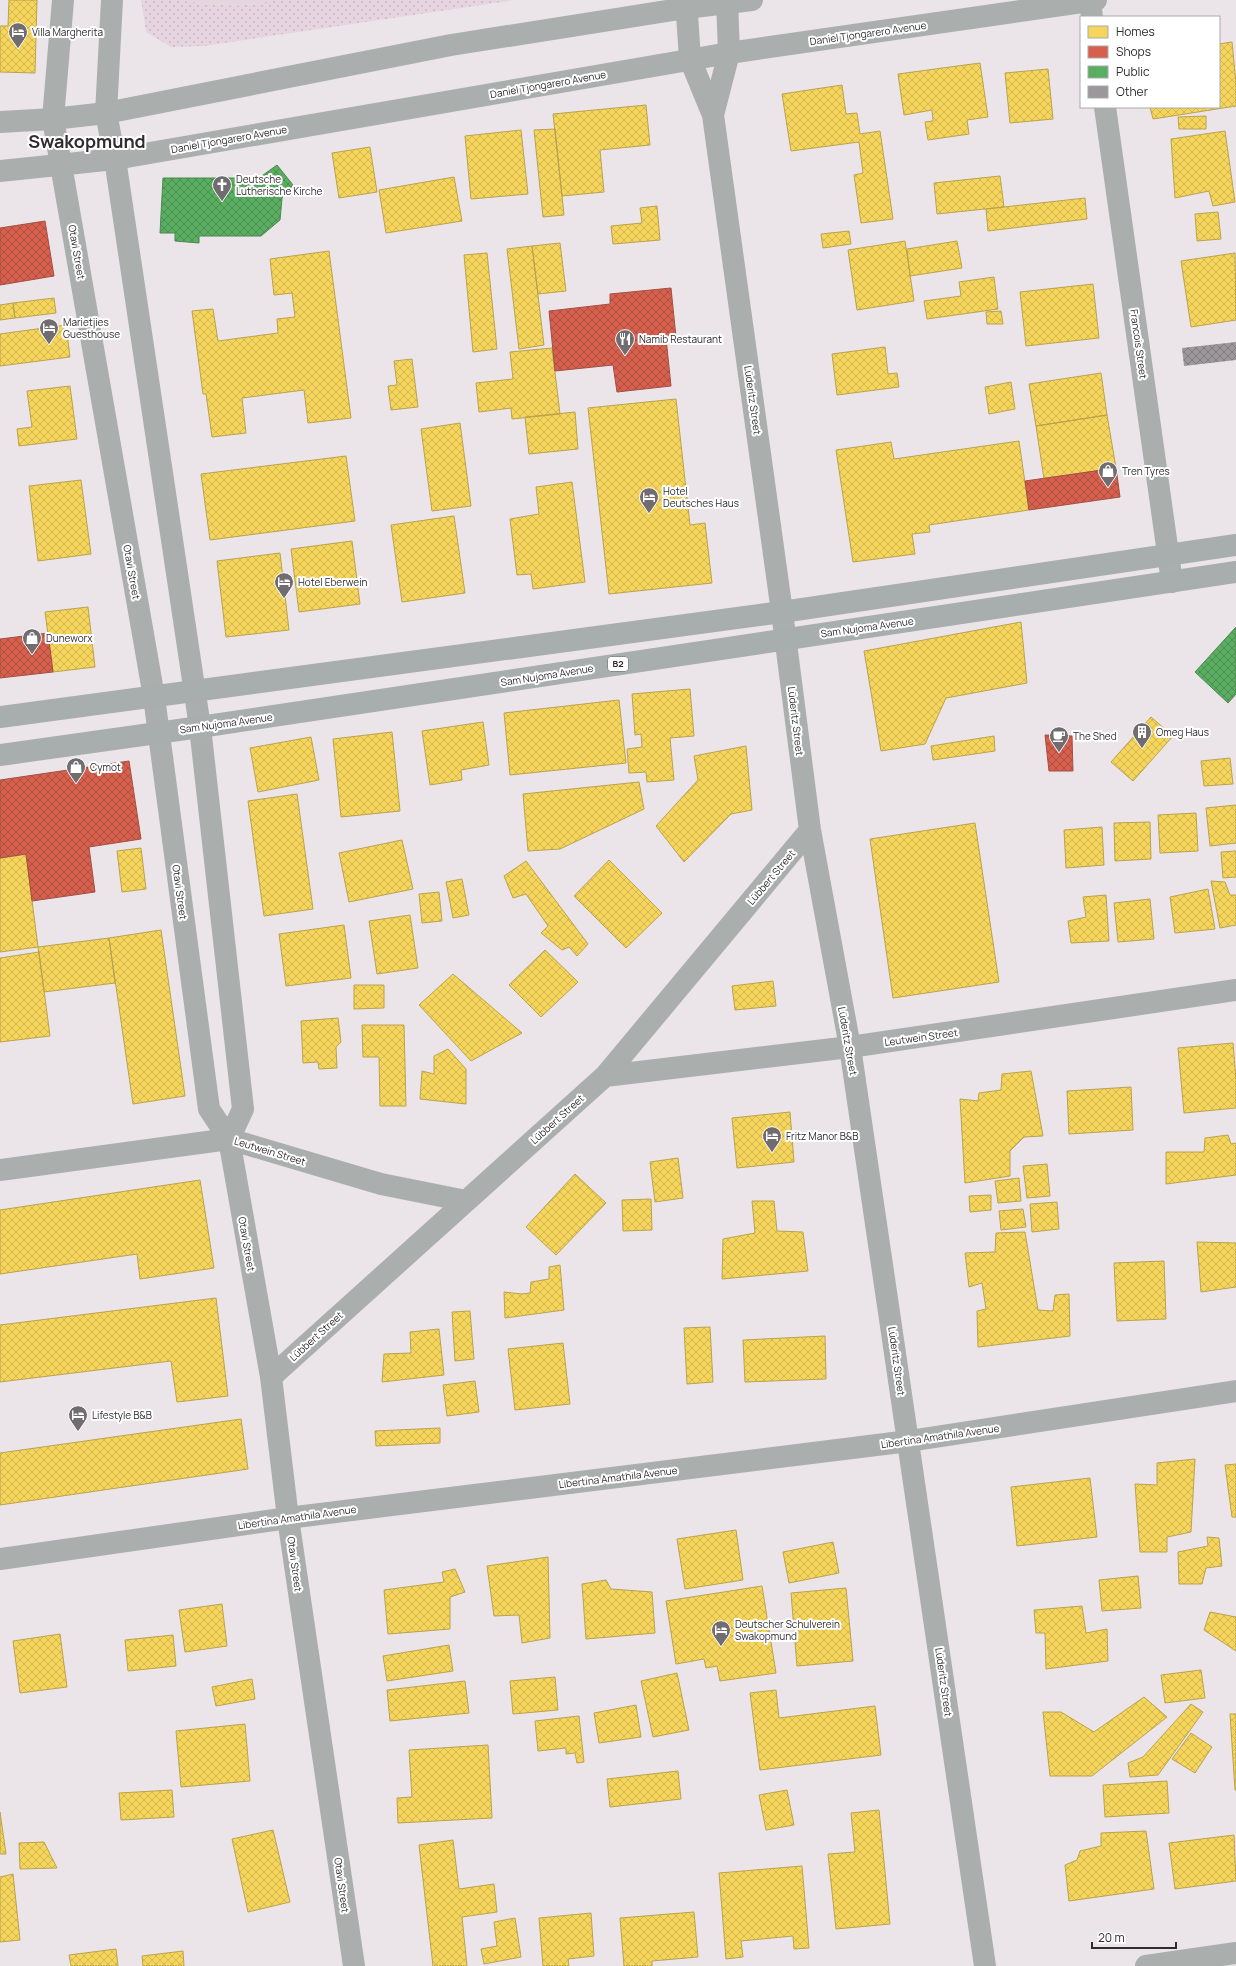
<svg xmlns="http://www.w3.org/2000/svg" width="1236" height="1966" font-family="Manrope,sans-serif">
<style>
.built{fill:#e3d6de}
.park{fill:url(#park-dots)}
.homes{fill:url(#homes-cross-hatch);stroke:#baa24e}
.shops{fill:url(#shops-cross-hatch);stroke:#a45044}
.public{fill:url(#public-cross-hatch);stroke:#4d8752}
.building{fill:url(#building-cross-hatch)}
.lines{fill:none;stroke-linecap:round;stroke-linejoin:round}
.street{stroke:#aaafae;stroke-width:22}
.secondary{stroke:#aaafae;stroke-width:22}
.highway{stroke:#a8adad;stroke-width:22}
.labels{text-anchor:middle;stroke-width:4;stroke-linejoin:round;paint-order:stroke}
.shield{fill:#fff;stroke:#6d6b6d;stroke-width:1}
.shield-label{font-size:9px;font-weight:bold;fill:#2f2b2e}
.poi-label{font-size:10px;fill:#2f2b2e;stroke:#fff;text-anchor:start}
.street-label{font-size:10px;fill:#2f2b2e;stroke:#fff}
.town-label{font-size:18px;font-weight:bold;fill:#2f2b2e;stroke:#fff}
</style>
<defs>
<pattern id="park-dots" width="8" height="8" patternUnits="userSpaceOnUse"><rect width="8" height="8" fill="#e6d4e0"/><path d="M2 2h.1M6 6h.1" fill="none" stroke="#c6b6c0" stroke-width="1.8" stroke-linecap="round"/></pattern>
<pattern id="homes-cross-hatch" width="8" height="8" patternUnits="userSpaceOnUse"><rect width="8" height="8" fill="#f6d55c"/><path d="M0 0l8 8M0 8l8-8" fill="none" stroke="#d3b750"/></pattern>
<pattern id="shops-cross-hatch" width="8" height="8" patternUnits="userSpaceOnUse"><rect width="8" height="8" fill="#d6604d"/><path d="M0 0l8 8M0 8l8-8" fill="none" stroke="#ae4f40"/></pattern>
<pattern id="public-cross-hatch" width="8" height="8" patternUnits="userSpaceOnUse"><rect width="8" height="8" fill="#5aae61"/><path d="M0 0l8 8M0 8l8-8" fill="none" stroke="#4b8e50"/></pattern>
<pattern id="building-cross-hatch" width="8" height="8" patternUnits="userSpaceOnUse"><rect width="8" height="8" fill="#9c979a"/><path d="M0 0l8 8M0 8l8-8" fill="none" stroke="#807b7e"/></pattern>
</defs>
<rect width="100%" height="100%" fill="#ebe5e9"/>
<path class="built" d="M172,0h106l-42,6z"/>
<path class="park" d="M141,0h31l64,6 42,-6h237l-311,46 -33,1 -25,-15z"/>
<path class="homes" d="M9,0h28l-2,73 -35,-1v-46h8z
M1232,42l4,41v23l-83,13 -3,-12h69v-63z
M980,63l8,54 -21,3 2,14 -41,6 -3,-18 8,-1 -1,-11 -28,5 -6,-41z
M1048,69l5,50 -43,4 -5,-50z
M842,85l4,29 11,-1 3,21 20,-3 13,88 -32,4 -7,-48 9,-2 -4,-31 -68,9 -9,-57z
M646,105l4,40 -50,5 4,42 -42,4 -9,-82z
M1206,116v13h-27l-1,-12z
M555,129l9,86 -21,2 -9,-87z
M521,130l7,64 -57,5 -6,-63z
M1225,131l10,71 -22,4 -4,-15 -34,7 -4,-59z
M370,147l7,45 -38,6 -7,-45z
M1000,176l4,31 -67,7 -3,-31z
M454,177l8,44 -76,12 -7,-43z
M1085,198l2,21 -99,12 -2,-22z
M657,206l3,34 -47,4 -2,-18 31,-3 -2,-15z
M1218,212l3,27 -24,2 -2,-27z
M849,231l2,13 -28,4 -2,-14z
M905,241l9,60 -57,9 -9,-60z
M957,241l5,27 -52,8 -3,-27z
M560,243l6,48 -28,3 -6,-48z
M532,246l12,99 -25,4 -12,-100z
M329,251l22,167 -43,5 -4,-33 -62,8 4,35 -34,4 -6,-43h-3l-11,-83 21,-2 5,32 60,-8 -1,-14 18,-2 -3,-24 -18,2 -4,-36z
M487,253l10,96 -24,3 -9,-97z
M1235,253l1,67 -45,7 -10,-66z
M994,277l4,32 -71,10 -3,-18 37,-5 -2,-14z
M1093,284l6,54 -73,8 -6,-54z
M54,298l2,15 -41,5 -2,-15z
M13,303l2,15 -15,2v-15z
M1001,311l2,13h-16l-1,-12z
M66,325l4,32 -70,9v-32z
M885,347l3,27 9,-1 2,14 -62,8 -5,-41z
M552,348l8,66 -48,5 -1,-11 -32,4 -3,-29 37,-4 -3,-27z
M412,359l6,48 -27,3 -3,-24 9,-1 -3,-24z
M1101,373l6,42 -71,11 -7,-42z
M1011,382l4,27 -26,5 -4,-27z
M70,386l7,53 -58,7 -2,-17 15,-2 -5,-36z
M676,399l14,126 15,-2 7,60 -103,11 -21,-186z
M575,412l3,37 -49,5 -4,-37z
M1107,415l9,53 -72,11 -8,-53z
M460,423l11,83 -39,5 -11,-82z
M1019,441l10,69 -100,15 1,7 -18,2 3,20 -62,8 -17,-112 55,-8 3,17z
M346,456l9,65 -145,19 -9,-66z
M81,480l10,74 -53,7 -9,-75z
M572,482l13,100 -52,7 -2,-15 -14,1 -7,-56 29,-5 -3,-27z
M454,516l11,77 -63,9 -11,-77z
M352,541l8,63 -61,8 -8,-63z
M280,553l9,77 -63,7 -9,-76z
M88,607l7,60 -42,5 -8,-60z
M1021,622l6,61 -81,15 -21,46 -44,7 -17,-100z
M690,689l4,47 -24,2 4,42 -27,2 -1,-10 -17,1 -2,-24 15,-2 -1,-13 -6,1 -3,-41z
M619,700l7,63 -116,12 -6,-62z
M1151,717l22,19 -40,45 -22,-19z
M483,722l6,43 -28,5 1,10 -32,5 -8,-54z
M392,732l8,79 -59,6 -8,-78z
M994,736l1,15 -62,9 -2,-14z
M311,737l8,43 -61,12 -8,-44z
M746,746l6,64 -21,4 -47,48 -28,-36 42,-46 -4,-24z
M1230,758l3,26 -29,2 -3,-25z
M639,782l5,27 -84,40 -32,2 -5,-57z
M297,794l16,115 -49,7 -16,-115z
M1236,805v38l-26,3 -4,-38z
M1196,813l2,38 -38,2 -2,-38z
M1150,822l1,37 -36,2 -1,-38z
M975,823l24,159 -106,16 -23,-159z
M1102,827l2,38 -38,3 -2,-38z
M402,840l11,49 -64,13 -10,-49z
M141,848l5,41 -24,3 -5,-41z
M1236,851v26l-13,1 -2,-26z
M26,854l12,93 -38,5v-94z
M609,860l53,53 -36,35 -52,-52z
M526,861l62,83 -11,12 -8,-9 -7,3 -21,-17 7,-7 -22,-32 -13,4 -9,-22z
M462,879l7,36 -16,3 -7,-36z
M1211,881l14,1 5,13h6v30l-16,3z
M1208,889l7,40 -40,4 -5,-36z
M439,892l3,29 -20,2 -3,-29z
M1106,895l3,46 -38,2 -3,-22 18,-4 -3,-20z
M1150,899l4,40 -36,3 -4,-39z
M410,915l8,53 -41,6 -8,-53z
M344,925l7,53 -65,8 -7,-52z
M161,930l24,166 -52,8 -24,-166z
M109,938l6,45 -71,9 -6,-45z
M545,950l33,32 -37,35 -32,-32z
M39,952l11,84 -50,6v-84z
M453,974l69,59 -51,28 -52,-56z
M773,981l3,25 -41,4 -3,-24z
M354,985h30v23l-30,1z
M338,1018l3,24 -5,5 1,21 -18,1 -1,-7 -15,1 -2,-42z
M362,1025h42l2,81h-26l-1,-49h-16z
M1233,1043l3,36v29l-52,5 -6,-65z
M448,1049l18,20v35l-46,-5 2,-28 12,3v-18z
M1031,1071l12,65 -19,1 -14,14v25l-45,7 -5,-84 18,2 1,-8 22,-3 1,-16z
M1131,1087l2,43 -64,4 -2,-43z
M790,1112l4,50 -57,6 -5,-50z
M1228,1135l3,9 5,-1v32l-70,9v-32h38l1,-14z
M678,1158l5,40 -28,4 -5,-40z
M1047,1164l3,32 -23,2 -4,-32z
M575,1174l31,29 -50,52 -30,-28z
M1019,1178l2,23 -23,2 -3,-22z
M200,1180l14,88 -74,11 -3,-25 -137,20v-64z
M991,1195v15l-21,2 -1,-16z
M651,1199l1,31 -29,1 -1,-31z
M752,1201h22l3,30 26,1 5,39 -86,8 1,-40 32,-6z
M1057,1202l2,27 -27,3 -2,-28z
M1023,1209l3,18 -25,3 -2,-19z
M1025,1232l13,78 15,1 2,-16 14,-1 1,42 -92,11 -1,-36 9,-2 -4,-26 -13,4 -4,-34 30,-1 1,-19z
M1197,1242l39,1v44l-35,5z
M1164,1261l2,58 -49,2 -3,-58z
M560,1265l4,45 -59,8 -1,-26 18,2 8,-1 1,-11 18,-3v-12z
M216,1298l12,98 -51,6 -6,-41 -171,21v-57z
M470,1311l4,48 -19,2 -3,-49z
M710,1327l3,55 -26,2 -3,-56z
M439,1329l5,46 -62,7 2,-28 27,-1 -1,-21z
M825,1336l1,43 -81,3 -2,-42z
M563,1343l7,61 -55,6 -7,-61z
M475,1381l4,31 -32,4 -4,-31z
M241,1419l7,50 -248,36v-52z
M440,1428v15l-64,3 -1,-15z
M1195,1459l-4,73 -24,5v15h-27l-5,-68 22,1v-22z
M1236,1464v53h-4l-7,-52z
M1090,1478l7,59 -80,9 -6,-59z
M736,1530l7,50 -58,9 -8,-50z
M1207,1537l12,1 3,28 -16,2 -4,16h-23l-1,-32 30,-6z
M833,1542l6,31 -50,10 -6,-31z
M548,1557l2,81 -28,5 -3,-28 -25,1 -7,-50z
M455,1569l10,23 -15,5v32l-62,5 -4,-44 60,-8 -2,-10z
M1138,1576l3,32 -39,3 -3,-31z
M606,1580l5,9 41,3 3,41 -69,6 -4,-55z
M762,1586l14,87 -56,8 -3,-15 -11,2 -2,-9 -28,5 -10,-63z
M846,1588l7,73 -56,5 -6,-73z
M222,1604l5,42 -42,6 -6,-42z
M1082,1606l4,27 21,-4 1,32 -62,8 -1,-36h-9l-2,-23z
M1210,1612l26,5v34l-32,-21z
M60,1634l7,53 -47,6 -7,-52z
M173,1635l3,31 -48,5 -3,-31z
M449,1645l4,26 -66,10 -4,-25z
M1201,1670l4,28 -40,5 -4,-28z
M677,1673l12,57 -36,7 -12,-56z
M555,1677l3,33 -45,4 -3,-33z
M252,1679l3,20 -39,7 -4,-19z
M465,1681l4,32 -79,8 -3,-31z
M776,1690l3,28 96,-12 6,49 -121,15 -10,-77z
M1144,1697l23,20 -75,59h-42l-7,-64h18l33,20z
M1191,1704l12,8 -45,63 -28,2 -2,-14 15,-6z
M636,1705l5,32 -42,6 -5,-30z
M1230,1714h6v76h-1z
M579,1716l5,46 -7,1 -2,-10 -9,1v-6l-28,3 -3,-30z
M245,1724l5,57 -69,6 -5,-56z
M1191,1733l21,14 -17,26 -23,-14z
M488,1745l4,73 -94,5 -1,-25 15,-1 -3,-47z
M678,1771l3,28 -71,8 -3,-28z
M1167,1781l2,32 -64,4 -2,-32z
M172,1790l2,27 -53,3 -2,-27z
M787,1790l7,35 -28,5 -7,-35z
M879,1810l11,114 -54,5 -8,-75 27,-2 -4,-39z
M0,1812l6,42h-6z
M273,1830l17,72 -42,10 -16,-73z
M1146,1831l8,58 -85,12 -4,-36 12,-5 3,-9 21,-5v-13z
M1234,1835l2,46 -61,8 -6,-46z
M453,1840l6,49 35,-5 3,28 -35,5 5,49h-34l-14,-121z
M44,1842l13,26 -37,1 -1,-26z
M802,1866l7,82 -15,1 -1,-13 -52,5 2,16 -17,2 -7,-86z
M13,1874l7,66 -20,2v-65z
M694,1912l4,45 -46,4v5h-28l-4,-48z
M591,1913l3,43 -26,3 1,7h-26l-4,-48z
M515,1918l6,39 -37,7 -3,-15 16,-3 -3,-24z
M116,1949l2,17h-47l-2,-11z
M183,1951l1,15h-41l-1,-10z"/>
<path class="shops" d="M45,221l9,55 -54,9v-57z
M671,288l5,49 -10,1 5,48 -54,6 -4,-27 -58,6 -6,-60 61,-7v-10z
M1116,468l4,29 -91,13 -4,-29z
M48,633l5,39 -53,6v-39z
M1045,735l27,1 1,35h-24z
M129,761l12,78 -52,8 6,45 -63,9 -6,-47 -26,4v-78z"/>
<path class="public" d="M277,165l16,20 -11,13 -2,22 -19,16h-62v7l-24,-2v-8h-15l3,-55h96z
M1236,627v67l-8,9 -33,-31z"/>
<path class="building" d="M1236,342v18l-52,6 -2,-18z"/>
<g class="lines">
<path class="street" d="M63,0l-10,119 101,578 55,412 20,30 42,238 17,141 66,448
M112,0l-6,113 9,46 85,568 43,382 -14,30
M686,0l4,59 23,56 69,497 28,218 40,217 135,919
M1090,0l2,17
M1105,107l67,475
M713,115l16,-62 -2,-53
M605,1076l245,-29 386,-57
M0,1170l229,-31 152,45 85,17
M271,1377l334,-301 205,-246
M1146,1966l90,-13"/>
<path class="secondary" d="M0,122l53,-3 53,-6 345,-68 235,-37 66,-8
M0,171l115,-12 614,-106 367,-53
M0,1559l288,-41 621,-77 327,-50"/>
<path class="highway" d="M0,717l782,-105 454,-67
M0,755l200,-28 1036,-155"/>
</g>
<defs>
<symbol id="hotel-pin" viewBox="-11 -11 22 30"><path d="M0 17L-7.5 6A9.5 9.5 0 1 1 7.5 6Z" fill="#716c6f" stroke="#fff"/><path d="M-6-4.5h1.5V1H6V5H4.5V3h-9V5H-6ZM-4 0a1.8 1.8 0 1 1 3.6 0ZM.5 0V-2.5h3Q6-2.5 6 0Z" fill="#fff"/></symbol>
<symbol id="church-pin" viewBox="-11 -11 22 30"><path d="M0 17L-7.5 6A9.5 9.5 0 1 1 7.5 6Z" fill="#716c6f" stroke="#fff"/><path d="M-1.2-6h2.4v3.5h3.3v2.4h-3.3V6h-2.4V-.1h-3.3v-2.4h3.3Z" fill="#fff"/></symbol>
<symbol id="restaurant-pin" viewBox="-11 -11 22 30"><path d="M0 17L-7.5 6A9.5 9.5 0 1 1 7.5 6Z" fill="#716c6f" stroke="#fff"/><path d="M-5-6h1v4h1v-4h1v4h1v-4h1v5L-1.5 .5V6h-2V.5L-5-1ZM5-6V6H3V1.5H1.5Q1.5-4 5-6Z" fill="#fff"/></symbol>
<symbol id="shop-pin" viewBox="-11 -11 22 30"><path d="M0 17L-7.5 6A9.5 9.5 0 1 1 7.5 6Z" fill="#716c6f" stroke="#fff"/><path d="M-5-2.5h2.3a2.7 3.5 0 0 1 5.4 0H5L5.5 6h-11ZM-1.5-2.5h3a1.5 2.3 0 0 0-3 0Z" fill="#fff"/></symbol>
<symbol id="building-pin" viewBox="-11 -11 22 30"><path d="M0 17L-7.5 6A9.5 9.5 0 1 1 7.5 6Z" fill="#716c6f" stroke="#fff"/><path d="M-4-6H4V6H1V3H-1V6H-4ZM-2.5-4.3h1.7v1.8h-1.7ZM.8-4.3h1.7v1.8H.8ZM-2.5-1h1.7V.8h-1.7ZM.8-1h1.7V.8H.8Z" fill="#fff"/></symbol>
<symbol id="cafe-pin" viewBox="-11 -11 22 30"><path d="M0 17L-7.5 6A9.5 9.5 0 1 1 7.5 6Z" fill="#716c6f" stroke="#fff"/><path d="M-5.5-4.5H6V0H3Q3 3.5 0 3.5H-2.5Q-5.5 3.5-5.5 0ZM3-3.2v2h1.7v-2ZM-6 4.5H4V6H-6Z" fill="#fff"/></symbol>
</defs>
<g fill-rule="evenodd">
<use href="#hotel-pin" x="7" y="21" width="22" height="30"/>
<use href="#church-pin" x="211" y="174" width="22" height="30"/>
<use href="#hotel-pin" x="38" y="317" width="22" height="30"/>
<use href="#restaurant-pin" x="614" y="328" width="22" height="30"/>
<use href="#shop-pin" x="1097" y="460" width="22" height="30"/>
<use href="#hotel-pin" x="638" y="486" width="22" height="30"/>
<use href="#hotel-pin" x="273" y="571" width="22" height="30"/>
<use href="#shop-pin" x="21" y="627" width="22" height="30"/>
<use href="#building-pin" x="1131" y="721" width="22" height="30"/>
<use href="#cafe-pin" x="1048" y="725" width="22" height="30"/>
<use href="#shop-pin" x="65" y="756" width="22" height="30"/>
<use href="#hotel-pin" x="761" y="1125" width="22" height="30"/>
<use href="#hotel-pin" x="67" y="1404" width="22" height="30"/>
<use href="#hotel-pin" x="710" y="1619" width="22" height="30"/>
</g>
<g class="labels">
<rect class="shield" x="608" y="657" width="20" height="14" rx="3"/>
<g class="shield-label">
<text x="618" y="667">B2</text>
</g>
<g class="poi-label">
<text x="32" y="36">Villa Margherita</text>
<text x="236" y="183">Deutsche<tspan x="236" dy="12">Lutherische Kirche</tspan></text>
<text x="63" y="326">Marietjies<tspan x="63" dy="12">Guesthouse</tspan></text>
<text x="639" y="343">Namib Restaurant</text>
<text x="1122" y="475">Tren Tyres</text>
<text x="663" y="495">Hotel<tspan x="663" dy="12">Deutsches Haus</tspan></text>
<text x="298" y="586">Hotel Eberwein</text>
<text x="46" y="642">Duneworx</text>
<text x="1156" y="736">Omeg Haus</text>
<text x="1073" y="740">The Shed</text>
<text x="90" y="771">Cymot</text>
<text x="786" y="1140">Fritz Manor B&amp;B</text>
<text x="92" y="1419">Lifestyle B&amp;B</text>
<text x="735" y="1628">Deutscher Schulverein<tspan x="735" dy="12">Swakopmund</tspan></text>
</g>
<g class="street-label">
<text transform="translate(868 33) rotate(-8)" y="4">Daniel Tjongarero Avenue</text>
<text transform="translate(548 84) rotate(-10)" y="4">Daniel Tjongarero Avenue</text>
<text transform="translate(229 139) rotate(-10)" y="4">Daniel Tjongarero Avenue</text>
<text transform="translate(77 252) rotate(80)" y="4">Otavi Street</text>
<text transform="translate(1139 344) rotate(82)" y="4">Francois Street</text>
<text transform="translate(753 400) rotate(82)" y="4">Lüderitz Street</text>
<text transform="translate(132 572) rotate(80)" y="4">Otavi Street</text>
<text transform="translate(867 627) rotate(-8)" y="4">Sam Nujoma Avenue</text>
<text transform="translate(547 675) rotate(-9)" y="4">Sam Nujoma Avenue</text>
<text transform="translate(796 721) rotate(83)" y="4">Lüderitz Street</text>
<text transform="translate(226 723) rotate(-8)" y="4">Sam Nujoma Avenue</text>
<text transform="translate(771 877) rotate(-50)" y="4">Lübbert Street</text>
<text transform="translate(180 892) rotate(82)" y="4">Otavi Street</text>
<text transform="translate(921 1037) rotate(-8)" y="4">Leutwein Street</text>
<text transform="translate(848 1041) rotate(80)" y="4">Lüderitz Street</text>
<text transform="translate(557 1119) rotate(-42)" y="4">Lübbert Street</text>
<text transform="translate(270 1151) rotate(17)" y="4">Leutwein Street</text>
<text transform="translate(247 1244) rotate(80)" y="4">Otavi Street</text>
<text transform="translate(316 1336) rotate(-42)" y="4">Lübbert Street</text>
<text transform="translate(897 1361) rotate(82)" y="4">Lüderitz Street</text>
<text transform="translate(940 1436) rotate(-8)" y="4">Libertina Amathila Avenue</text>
<text transform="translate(618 1477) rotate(-7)" y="4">Libertina Amathila Avenue</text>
<text transform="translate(297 1517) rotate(-8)" y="4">Libertina Amathila Avenue</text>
<text transform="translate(295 1564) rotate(82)" y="4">Otavi Street</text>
<text transform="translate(944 1682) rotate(82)" y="4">Lüderitz Street</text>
<text transform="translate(342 1885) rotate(82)" y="4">Otavi Street</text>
</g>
<g class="town-label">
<text x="87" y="148">Swakopmund</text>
</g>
</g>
<rect x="1080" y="16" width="140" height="92" fill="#ffffff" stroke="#acaaab"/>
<rect x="1088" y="26" width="20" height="12" fill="#f6d55c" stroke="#acaaab"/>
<text x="1116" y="36" font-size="12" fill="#2f2b2e">Homes</text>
<rect x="1088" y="46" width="20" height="12" fill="#d6604d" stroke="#acaaab"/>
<text x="1116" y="56" font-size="12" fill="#2f2b2e">Shops</text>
<rect x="1088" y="66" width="20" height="12" fill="#5aae61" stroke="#acaaab"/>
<text x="1116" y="76" font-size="12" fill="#2f2b2e">Public</text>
<rect x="1088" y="86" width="20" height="12" fill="#9c979a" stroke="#acaaab"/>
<text x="1116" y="96" font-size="12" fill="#2f2b2e">Other</text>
<path d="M1092 1942v6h84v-6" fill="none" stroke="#2f2b2e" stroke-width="2"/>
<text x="1098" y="1942" font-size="12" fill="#2f2b2e" stroke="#ffffff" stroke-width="3" paint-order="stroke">20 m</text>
</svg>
